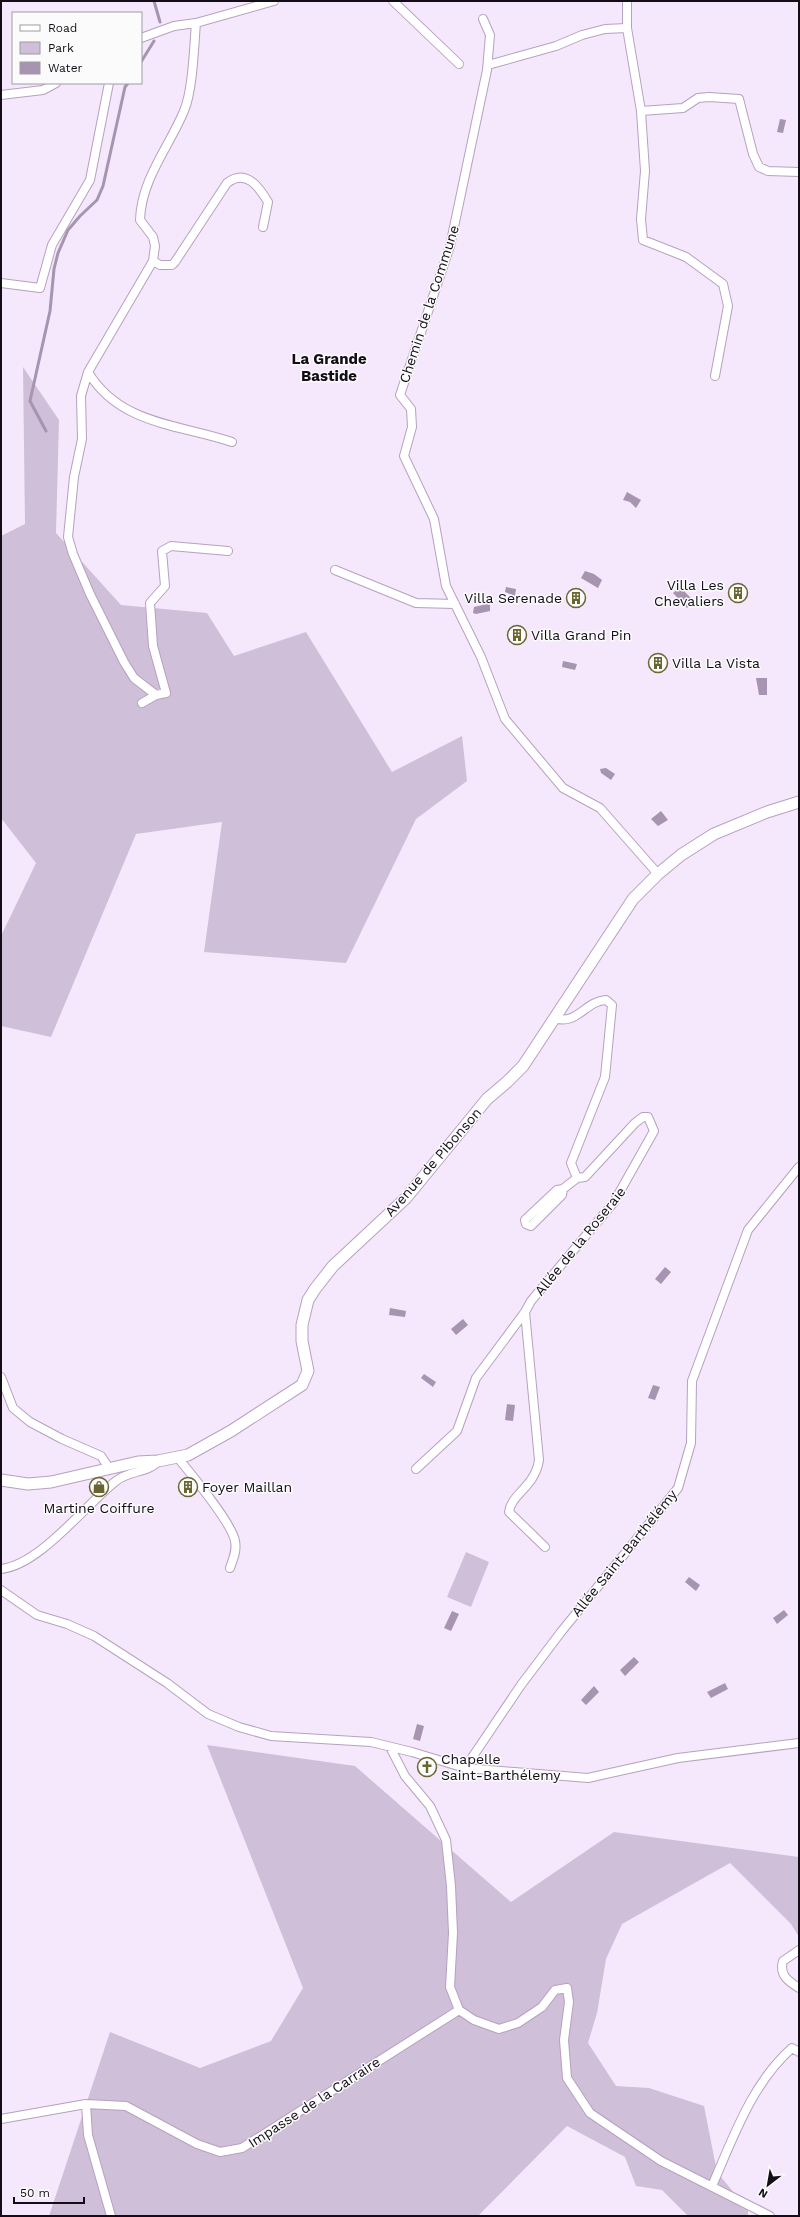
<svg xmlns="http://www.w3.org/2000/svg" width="800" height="2217" font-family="'Work Sans',sans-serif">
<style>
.green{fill:#d0bfd8}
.water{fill:#a794b0}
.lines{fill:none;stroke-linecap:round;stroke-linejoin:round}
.stream{stroke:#a794b0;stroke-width:3}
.minor-casing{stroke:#b6a1c0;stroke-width:10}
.tertiary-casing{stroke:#b6a1c0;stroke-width:13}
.minor{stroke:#fff;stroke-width:8}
.tertiary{stroke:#fff;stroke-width:11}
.labels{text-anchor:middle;stroke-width:3;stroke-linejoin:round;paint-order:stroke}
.street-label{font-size:14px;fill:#140d18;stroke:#fbfbfb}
.poi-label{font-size:14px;fill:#140d18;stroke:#fbfbfb;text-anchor:start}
.neighbourhood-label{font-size:15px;font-weight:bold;fill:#140d18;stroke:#fbfbfb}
</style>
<rect width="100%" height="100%" fill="#f5e8fc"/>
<path class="green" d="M23,367l36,53 -3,113 65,72 86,8 27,43 72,-24 86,140 70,-36 5,45 -51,38 -70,144 -142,-11 18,-130 -86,12 -85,203 -50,-11v-90l35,-73 -35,-45v-282l24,-12z
M466,1552l23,10 -18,45 -24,-10z
M207,1745l148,21 156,136 103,-70 185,25v80l-8,-13 -61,-61 -108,61 -16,35 -9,54 -9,30 28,43 33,2 55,18 13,66 31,38v6h-60l-26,-26 -26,-4 -11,-29 -58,-31 -89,90h-429l61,-184 90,36 71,-27 32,-53z"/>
<path class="water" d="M780,119l6,1 -3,13 -6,-1z
M627,492l14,8 -5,8 -6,-6 -7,-2z
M585,571l9,3 8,6 -4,8 -17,-10z
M506,587l10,2 -1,7 -10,-4z
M680,587l14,14 -7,7 -14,-15z
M487,604l3,1v6l-14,3 -3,-1 1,-6z
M563,661l14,3 -2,6 -13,-3z
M756,678h11v17h-8z
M606,768l9,6 -4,6 -10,-7 -1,-4z
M661,811l7,9 -10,6 -7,-7z
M665,1267l6,5 -10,12 -6,-5z
M390,1308l16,3 -1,6 -16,-2z
M463,1319l5,6 -12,10 -5,-6z
M424,1374l12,8 -3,5 -12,-9z
M653,1385l7,2 -5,13 -7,-2z
M507,1404l8,1 -2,16 -8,-1z
M689,1577l11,8 -4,6 -11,-9z
M784,1610l4,5 -11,9 -4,-6z
M452,1611l7,3 -8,17 -7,-3z
M634,1657l5,5 -14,14 -5,-6z
M725,1683l3,6 -17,9 -4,-6z
M594,1686l5,6 -13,13 -5,-5z
M417,1724l7,2 -4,15 -7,-2z"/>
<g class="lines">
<path class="stream" d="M154,1l6,21
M141,62l13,-21
M46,431l-16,-30 20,-90 4,-42 4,-16 10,-23 12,-14 17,-16 6,-14 22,-99 3,-4"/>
<defs>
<path id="minor" d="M393,1l66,63
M627,1v27l14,83 4,60 -4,48 2,21 43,17 37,27 5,22 -13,70
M483,19l7,16 -3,35 -37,176 -50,149 11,14 1,18 -8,29 30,63 12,67 35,71 24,62 58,69 37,20 58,66
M196,23c-2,23 -3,67 -12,88 -15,36 -43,69 -44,109l13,17 2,9 -2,15 -65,111c32,53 91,52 144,70
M141,38l33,-12 22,-3 78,-22
M488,65l68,-19 26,-11 23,-6 22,-1
M1,95l42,-5 13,-7
M641,111l42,-3 15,-10 11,-1 30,2 14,55 6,13 9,4 31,1
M153,261l7,4h12l3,-3 52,-79c19,-15 32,4 41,19l-5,25
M1,283l39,5 12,-43 38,-65 19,-97
M88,372l-7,24 1,43 -8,38 -6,60 5,17 17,40 34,68 10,16 22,17
M335,570l81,33 39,1
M142,703l14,-8 10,-2 -13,-47 -3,-43 15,-17 -3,-35 9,-5 57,5
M563,1189l-1,6 -31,31 -5,-2 -1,-4 32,-30 6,-1 14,-11
M1,1377l12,31 17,14 32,17 39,17 8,12
M178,1458c13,16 54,65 57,83 2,10 -2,18 -5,27
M416,1469l41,-38 19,-53 49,-66
M545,1547l-36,-35c2,-18 26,-25 30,-52l-14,-148 6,-11 83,-99 40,-71 -6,-14h-5l-8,6 -50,54 -8,1 -6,-15 34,-86 7,-72 -6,-5c-21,1 -29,26 -52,18
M1,1569c39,-4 84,-64 115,-88 13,-11 33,-8 42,-20
M1,1590l36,25 30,9 27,12 73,47 41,31 31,13 32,9 100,6 41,10 53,16 123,10 90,-20 121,-15
M390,1747l15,29 25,30 16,34 5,46 2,47 -3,54 9,23 15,10 25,9 19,-6 24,-16 13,-17 12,-2 2,14 -5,38 3,38 23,35 71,48 109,55
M465,1768l56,-83 40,-53 117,-144 13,-45 1,-62 56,-151 51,-63
M799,1950l-16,11c-4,14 5,20 16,27
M86,2104l2,31 23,81
M1,2119l85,-15 40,2 71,38 23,8 22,-4 217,-138
M712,2186c21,-48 40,-103 80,-138l7,4"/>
<path id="tertiary" d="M1,1480l27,4 23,-2 87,-20 20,-1 30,-6 43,-24 71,-46 6,-14 -6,-30v-16l6,-25 7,-11 18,-23 73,-68 81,-99 20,-17 16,-16 110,-167 25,-25 23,-19 33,-21 53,-22 32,-10"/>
</defs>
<use href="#minor" class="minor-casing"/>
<use href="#tertiary" class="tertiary-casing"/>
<use href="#minor" class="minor"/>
<use href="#tertiary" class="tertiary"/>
</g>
<defs>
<symbol id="building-ring" viewBox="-11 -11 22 22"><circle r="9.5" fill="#fbfbfb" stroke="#696531" stroke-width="1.5"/><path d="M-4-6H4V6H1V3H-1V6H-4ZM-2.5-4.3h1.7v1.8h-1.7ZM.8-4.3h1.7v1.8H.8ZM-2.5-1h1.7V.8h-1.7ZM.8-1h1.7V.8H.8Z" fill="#696531"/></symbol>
<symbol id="shop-ring" viewBox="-11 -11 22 22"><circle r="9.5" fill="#fbfbfb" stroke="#696531" stroke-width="1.5"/><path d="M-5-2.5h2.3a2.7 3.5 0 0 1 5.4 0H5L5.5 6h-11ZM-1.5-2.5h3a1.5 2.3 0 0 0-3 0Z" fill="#696531"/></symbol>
<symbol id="church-ring" viewBox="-11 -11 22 22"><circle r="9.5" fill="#fbfbfb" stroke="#696531" stroke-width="1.5"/><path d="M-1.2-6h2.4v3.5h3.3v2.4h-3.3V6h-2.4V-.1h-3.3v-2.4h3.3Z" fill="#696531"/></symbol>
</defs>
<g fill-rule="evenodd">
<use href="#building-ring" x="727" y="582" width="22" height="22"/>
<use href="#building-ring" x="565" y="587" width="22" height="22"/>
<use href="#building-ring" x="506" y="624" width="22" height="22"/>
<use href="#building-ring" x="647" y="652" width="22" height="22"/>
<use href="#shop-ring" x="88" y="1476" width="22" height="22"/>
<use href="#building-ring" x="177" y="1476" width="22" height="22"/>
<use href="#church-ring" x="416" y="1756" width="22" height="22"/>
</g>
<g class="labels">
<g class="street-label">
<text transform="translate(429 304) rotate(-72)" y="5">Chemin de la Commune</text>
<text transform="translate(433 1162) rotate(-49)" y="5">Avenue de Pibonson</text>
<text transform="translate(580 1241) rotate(-51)" y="5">Allée de la Roseraie</text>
<text transform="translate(624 1553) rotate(-51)" y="5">Allée Saint-Barthélémy</text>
<text transform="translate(314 2102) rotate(-33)" y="5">Impasse de la Carraire</text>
</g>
<g class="poi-label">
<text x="724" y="590" text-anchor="end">Villa Les<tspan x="724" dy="16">Chevaliers</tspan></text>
<text x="562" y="603" text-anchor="end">Villa Serenade</text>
<text x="531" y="640">Villa Grand Pin</text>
<text x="672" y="668">Villa La Vista</text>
<text x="202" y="1492">Foyer Maillan</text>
<text x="99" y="1513" text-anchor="middle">Martine Coiffure</text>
<text x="441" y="1764">Chapelle<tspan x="441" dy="16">Saint-Barthélemy</tspan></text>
</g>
<g class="neighbourhood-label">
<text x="329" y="364">La Grande<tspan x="329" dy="17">Bastide</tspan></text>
</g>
</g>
<rect width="800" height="2217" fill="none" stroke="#140d18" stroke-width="4"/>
<rect x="12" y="12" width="130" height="72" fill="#fbfbfb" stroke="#9f9ca0"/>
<rect x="20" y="25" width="20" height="6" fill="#ffffff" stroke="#9f9ca0"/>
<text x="48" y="32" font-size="12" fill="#140d18">Road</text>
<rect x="20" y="42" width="20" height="12" fill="#d0bfd8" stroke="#9f9ca0"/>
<text x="48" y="52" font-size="12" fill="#140d18">Park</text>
<rect x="20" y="62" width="20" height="12" fill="#a794b0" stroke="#9f9ca0"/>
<text x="48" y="72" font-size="12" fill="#140d18">Water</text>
<g transform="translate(768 2185) rotate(211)" stroke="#fbfbfb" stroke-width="3" paint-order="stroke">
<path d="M0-3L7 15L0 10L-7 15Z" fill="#140d18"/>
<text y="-6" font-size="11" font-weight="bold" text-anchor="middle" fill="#140d18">N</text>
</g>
<path d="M14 2197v6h70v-6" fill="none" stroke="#140d18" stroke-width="2"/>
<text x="20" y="2197" font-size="12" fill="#140d18" stroke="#fbfbfb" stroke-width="3" paint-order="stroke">50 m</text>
</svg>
